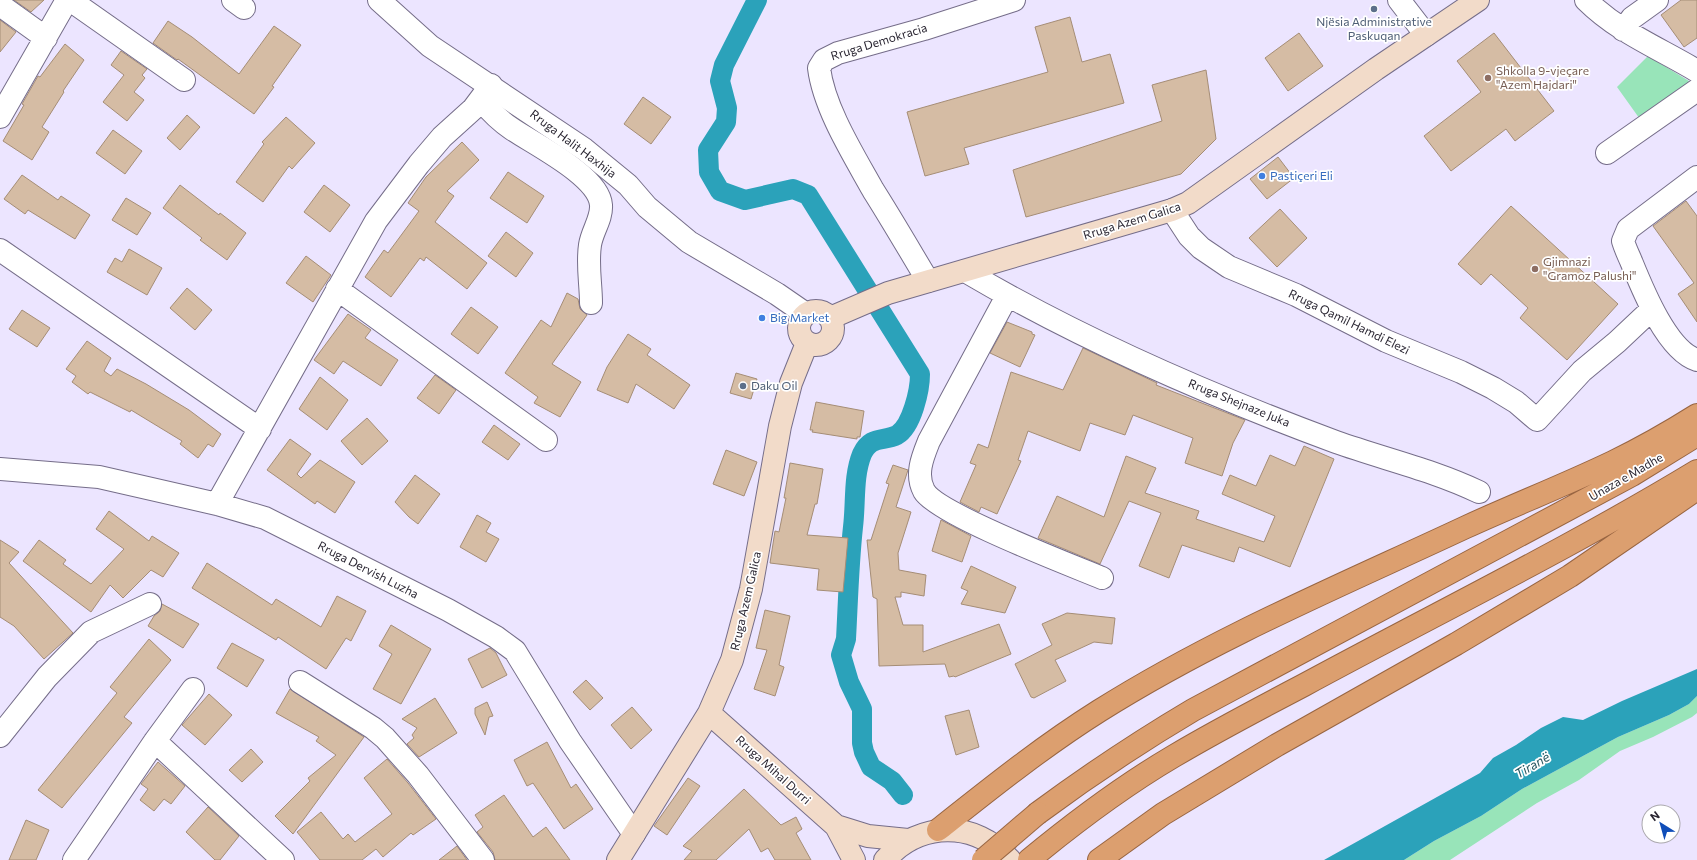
<svg xmlns="http://www.w3.org/2000/svg" width="1697" height="860" font-family="Commissioner,sans-serif">
<style>
.green{fill:#98e4b9}
.water{fill:#2ba2ba}
.lines{fill:none;stroke-linecap:round;stroke-linejoin:round}
.canal{stroke:#2ba2ba;stroke-width:20}
.building{fill:#d5bca4;stroke:#a58d76}
.minor-casing{stroke:#756d89;stroke-width:24}
.tertiary-casing{stroke:#756d89;stroke-width:24}
.secondary-casing{stroke:#756d89;stroke-width:24}
.trunk-casing{stroke:#986542;stroke-width:24}
.minor{stroke:#fff;stroke-width:22}
.tertiary{stroke:#fff;stroke-width:22}
.secondary{stroke:#f2dbc9;stroke-width:22}
.trunk{stroke:#dc9f6f;stroke-width:22}
.trunk-bridge-casing{stroke:#986542;stroke-width:24;stroke-linecap:butt}
.trunk-bridge{stroke:#dc9f6f;stroke-width:22}
.service-dot{fill:#5c6f8a;stroke:#fff;stroke-width:1.5}
.education-dot{fill:#8d6e63;stroke:#fff;stroke-width:1.5}
.shop-dot{fill:#3f7fe0;stroke:#fff;stroke-width:1.5}
.labels{text-anchor:middle;stroke-width:3.5;stroke-linejoin:round;paint-order:stroke}
.service-label{font-size:12px;fill:#4e5e75;stroke:#fff}
.street-label{font-size:12px;fill:#2a2632;stroke:#fff}
.education-label{font-size:12px;fill:#785e54;stroke:#fff;text-anchor:start}
.shop-label{font-size:12px;fill:#366cbe;stroke:#fff;text-anchor:start}
.water-label{font-size:13px;font-style:italic;fill:#275761;stroke:#fff}
</style>
<rect width="100%" height="100%" fill="#ece5ff"/>
<path class="green" d="M1648,56l41,25 2,4 -49,37 -25,-35z
M1697,696v17l-5,4 -39,20 -33,14 -41,29 -42,23 -87,57h-46l30,-19 47,-25 41,-27 96,-52 51,-22 20,-11z"/>
<path class="water" d="M1697,669v27l-8,8 -20,11 -51,22 -96,52 -41,27 -47,25 -30,19h-80l156,-87 13,-15 23,-13 25,-17 22,-11 20,3 39,-19z"/>
<g class="lines">
<path class="canal" d="M757,0l-33,65 -4,16 7,27 -1,14 -18,28 1,22 11,19 25,9 48,-11 15,6 112,179c0,16 -8,52 -23,61 -14,7 -26,0 -35,19 -9,22 -6,49 -9,73 -4,37 -5,75 -7,112l-5,16 8,27 13,27v34l2,9 7,15 21,14 11,14"/>
</g>
<path class="building" d="M14,0h30l-13,12z
M1681,0h16v38l-13,9 -23,-32z
M1070,17l12,45 28,-8 14,49 -160,45 5,16 -44,12 -18,-64 141,-40 -13,-45z
M0,20l16,12 -16,20z
M168,21l24,16 47,37 35,-48 27,19 -29,41 2,1 -20,27 -76,-55 -1,1 -24,-17z
M1299,33l24,33 -35,25 -23,-33z
M1494,33l60,78 -39,30 -9,-12 -55,42 -27,-35 57,-44 -24,-31z
M65,44l19,16 -21,31 1,1 -22,35 7,5 -17,28 -29,-19 21,-36 -2,-1 16,-28 2,1z
M121,51l26,18 -5,6 3,3 -11,14 10,8 -17,21 -24,-19 21,-27 -13,-10z
M1206,70l10,69 -35,35 -155,43 -13,-47 149,-49 -10,-36z
M643,97l28,20 -20,27 -27,-20z
M187,115l13,12 -20,23 -13,-12z
M286,117l29,26 -23,26 -3,-3 -26,36 -27,-20 28,-38 -2,-2z
M113,130l29,21 -17,23 -29,-21z
M462,142l17,18 -32,31 7,5 -19,26 52,41 -20,26 -41,-32 -2,4 -4,-3 -29,39 -26,-20 19,-27 4,3 31,-42 -11,-8 18,-26z
M1278,157l16,21 -27,21 -17,-20z
M508,172l36,24 -17,27 -37,-25z
M22,175l36,25 3,-4 29,19 -15,24 -47,-29 -3,4 -21,-15z
M180,185l39,30 1,-2 26,20 -19,27 -27,-20 2,-2 -39,-30z
M324,185l26,20 -20,27 -26,-20z
M126,198l25,15 -14,22 -25,-15z
M1686,201l11,15v106l-19,-28 16,-11 -41,-57z
M1511,206l107,98 -51,56 -47,-42 8,-10 -37,-34 -10,11 -23,-21z
M1280,209l27,29 -30,29 -28,-29z
M506,232l27,21 -17,24 -28,-21z
M129,249l33,19 -15,27 -40,-23 8,-14 7,4z
M306,256l25,19 -18,27 -27,-19z
M187,288l25,22 -17,20 -25,-22z
M567,293l11,6 2,10 7,6 -35,49 29,18 -21,35 -26,-14 4,-6 -33,-24 36,-53 10,7z
M471,307l27,20 -20,27 -27,-20z
M22,310l28,18 -13,19 -28,-18z
M348,314l23,16 -6,8 33,22 -17,26 -38,-25 -9,13 -20,-14z
M1007,322l25,10v2l3,1 -15,32 -30,-14z
M628,334l23,15 -4,6 43,30 -16,24 -38,-25 -8,19 -31,-13 10,-23z
M87,341l24,17 -7,13 7,5 6,-7 29,15 43,26 32,24 -8,13 -5,-3 -10,14 -18,-14 2,-3 -51,-31 -1,2 -40,-20 -2,2 -16,-12 4,-6 -10,-7z
M1083,348l74,35 -1,2 89,35 -12,23 -11,33 -37,-13 8,-25 -60,-23 -8,20 -35,-12 -10,28 -52,-20 -10,29 3,1 -24,53 -16,-7 -2,5 -19,-10 16,-37 -6,-2 8,-19 10,4 23,-76 52,18z
M736,373l21,6 -6,20 -21,-6z
M435,375l21,15 -17,24 -22,-16z
M320,377l28,23 -21,30 -28,-21z
M816,402l48,9 -4,26h-3v2l-45,-7 1,-2h-3z
M367,418l21,23 -26,24 -21,-24z
M494,425l26,19 -12,16 -26,-18z
M290,439l21,15 -14,20 4,4 19,-18 35,22 -20,31 -18,-12 -2,3 -48,-34z
M1304,446l30,13 -44,108 -51,-20 -5,15 -52,-17 -13,33 -30,-12 22,-53 -32,-12 -29,63 -62,-26 19,-42 47,21 22,-61 30,12 -11,25 54,18 -3,8 68,23 11,-26 -53,-22 8,-19 26,11 14,-31 25,11z
M726,450l31,12 -13,34 -31,-12z
M790,463l33,6 -6,35h-2l-8,31 41,3 -5,54 -26,-2 2,-21 -49,-6 5,-32 4,1 7,-34h-2z
M893,465l15,5 -12,37 15,5 -13,41 1,17 27,5 -2,21 -23,-4v5h-6l8,28h20v27l76,-28 12,30 -56,23 -1,-1 -5,1 -4,-13 -66,2 -2,-67 -4,-2 -6,-57h4l18,-56 -3,-1z
M415,475l25,19 -22,30 -9,-7 -14,-15z
M109,511l40,30 3,-5 27,17 -16,24 -12,-7 -28,28 -13,-13 -19,27 -68,-51 16,-21 27,20 -3,4 28,20 33,-35 -28,-20z
M477,515l14,8 -5,9 13,7 -13,23 -26,-15z
M941,520l30,16 -9,26 -30,-11z
M0,540l19,12 -10,11 64,70 -29,26 -30,-33 -14,-9z
M207,563l65,42 4,-6 45,28 16,-31 29,15 -15,30 -5,-3 -20,31 -48,-32 -2,3 -84,-52z
M971,566l45,21 -11,26 -44,-9 7,-13 -7,-3z
M162,604l37,20 -16,24 -35,-22 6,-10 6,-5z
M765,610l25,6 -11,49 5,2 -9,29 -21,-7 13,-39 -11,-2z
M1067,613l48,5 -3,26 -18,-2 -39,18 11,21 -32,17 -3,-1 -16,-33 37,-19 -10,-21z
M391,625l40,24 -30,55 -28,-15 19,-35 -13,-8z
M149,639l22,21 -47,57 8,6 -70,85 -24,-18 79,-97 -7,-6z
M232,643l32,17 -17,27 -30,-19z
M490,648l6,5 11,22 -25,13 -14,-29z
M586,680l17,18 -13,12 -17,-18z
M290,689l74,48 -71,97 -18,-18 35,-35 -2,-3 28,-23 -20,-14 3,-4 -43,-24z
M209,694l23,21 -27,30 -23,-20z
M435,698l22,35 -38,24 -12,-13 7,-6 -2,-3 5,-7 -15,-9z
M487,702l6,14 -4,1 -4,18 -10,-21v-6z
M632,707l20,23 -21,19 -20,-24z
M969,710l10,37 -23,8 -11,-39z
M547,742l24,46 5,-4 17,25 -29,20 -31,-46 -6,3 -13,-26z
M251,749l12,13 -21,20 -13,-12z
M387,759l21,24 28,36 -23,16 -2,-2 -28,24 -7,-8 -14,11h-42l-23,-28 24,-20 22,27 5,-5 7,8 37,-28 -28,-36z
M158,762l27,24 -14,18 -7,-5 -10,12 -14,-11 8,-11 -7,-5z
M688,778l12,8 -33,49 -13,-9z
M744,789l37,36 15,-8 6,12 -6,4 15,27h-36l-7,-12 -7,4 -12,-23 -33,31h-32l8,-9 -9,-5z
M504,795l29,42 13,-10 24,33h-75l-2,-8 -16,-20 6,-5 -8,-12z
M208,807l31,29 -19,24h-5l-29,-28z
M26,820l23,10 -13,30h-27z
M457,846l10,14h-28z"/>
<g class="lines">
<defs>
<path id="minor" d="M70,0l114,80
M233,0l11,8
M1399,0l27,35
M1586,0c32,32 73,48 111,71
M0,5l46,33
M1623,30l9,-12 25,-18
M481,100c9,11 19,21 31,29 22,15 87,47 89,76 1,14 -9,26 -11,40 -3,20 1,39 1,58
M0,117l67,-117
M1607,153l90,-63
M1697,177l-69,52 -5,12c2,7 5,13 8,20 11,27 36,90 66,99
M1172,210l17,26 12,12 28,19 67,28 90,46 75,31 32,16 23,14 21,18 45,-49 35,-29 34,-32
M0,250l260,179
M965,271c117,69 244,124 371,171 48,17 97,28 143,50
M928,281c-18,-30 -36,-61 -55,-91 -20,-36 -49,-82 -54,-122l5,-8 14,-7 86,-24 90,-29
M337,289l209,151
M1007,296l-78,145c-6,15 -14,33 -5,50 13,23 147,74 178,87
M0,469l99,8 118,27 48,14 183,92 48,27 19,14 55,90 64,93
M217,504l159,-283 43,-57 23,-27 31,-28 18,-24
M300,682l73,46 12,10 33,37 65,85
M0,736l47,-59 44,-45 59,-28
M155,741l128,119
M74,860l81,-119 38,-52"/>
<path id="tertiary" d="M379,0l51,46 154,103 44,36 19,22 42,35 88,52 29,20"/>
<path id="secondary" d="M799 328a17 17 0 1 1 34 0a17 17 0 1 1-34 0Z
M830,318l58,-25 284,-83 16,-7 188,-134 102,-69
M709,713l127,113 18,34
M836,826l32,10 40,4
M618,860l91,-147 23,-53 19,-71 29,-163 11,-43 16,-40
M885,860c35,-39 90,-40 125,0"/>
<path id="trunk" d="M1038,813c50,-37 101,-71 155,-103l439,-235 65,-40
M938,830c53,-42 104,-83 161,-119 116,-73 243,-126 367,-184 48,-22 99,-42 147,-65 29,-14 57,-30 84,-47
M1029,860c46,-38 94,-74 145,-104 42,-25 86,-48 130,-71 131,-71 266,-137 393,-214
M1099,860l64,-46 114,-69 179,-101 114,-68 127,-87"/>
</defs>
<use href="#minor" class="minor-casing"/>
<use href="#tertiary" class="tertiary-casing"/>
<use href="#secondary" class="secondary-casing"/>
<use href="#trunk" class="trunk-casing"/>
<use href="#minor" class="minor"/>
<use href="#tertiary" class="tertiary"/>
<use href="#secondary" class="secondary"/>
<use href="#trunk" class="trunk"/>
<defs>
<path id="trunk-bridge" d="M983,860l55,-47"/>
</defs>
<use href="#trunk-bridge" class="trunk-bridge-casing"/>
<use href="#trunk-bridge" class="trunk-bridge"/>
</g>
<g class="service-dot">
<circle cx="1374" cy="9" r="4"/>
<circle cx="743" cy="386" r="4"/>
</g>
<g class="education-dot">
<circle cx="1488" cy="78" r="4"/>
<circle cx="1535" cy="269" r="4"/>
</g>
<g class="shop-dot">
<circle cx="1262" cy="176" r="4"/>
<circle cx="762" cy="318" r="4"/>
</g>
<g class="labels">
<g class="service-label">
<text x="1374" y="26">Njësia Administrative<tspan x="1374" dy="14">Paskuqan</tspan></text>
<text x="751" y="390" text-anchor="start">Daku Oil</text>
</g>
<g class="street-label">
<text transform="translate(879 42) rotate(-17)" y="4">Rruga Demokracia</text>
<text transform="translate(573 144) rotate(37)" y="4">Rruga Halit Haxhija</text>
<text transform="translate(1132 221) rotate(-17)" y="4">Rruga Azem Galica</text>
<text transform="translate(1349 322) rotate(26)" y="4">Rruga Qamil Hamdi Elezi</text>
<text transform="translate(1239 403) rotate(22)" y="4">Rruga Shejnaze Juka</text>
<text transform="translate(1626 477) rotate(-30)" y="4">Unaza e Madhe</text>
<text transform="translate(368 570) rotate(27)" y="4">Rruga Dervish Luzha</text>
<text transform="translate(746 601) rotate(-77)" y="4">Rruga Azem Galica</text>
<text transform="translate(773 770) rotate(42)" y="4">Rruga Mihal Durri</text>
</g>
<g class="education-label">
<text x="1496" y="75">Shkolla 9-vjeçare<tspan x="1496" dy="14">"Azem Hajdari"</tspan></text>
<text x="1543" y="266">Gjimnazi<tspan x="1543" dy="14">"Gramoz Palushi"</tspan></text>
</g>
<g class="shop-label">
<text x="1270" y="180">Pastiçeri Eli</text>
<text x="770" y="322">Big Market</text>
</g>
<g class="water-label">
<text transform="translate(1532 765) rotate(-31)" y="5">Tiranë</text>
</g>
</g>
<g transform="translate(1661 824) rotate(323)"><circle r="19" fill="#ffffff" stroke="#aaa8ad"/>
<path d="M0-3L7 15L0 10L-7 15Z" fill="#104eb9"/>
<text y="-6" font-size="11" font-weight="bold" text-anchor="middle" fill="#2a2632">N</text>
</g>
</svg>
